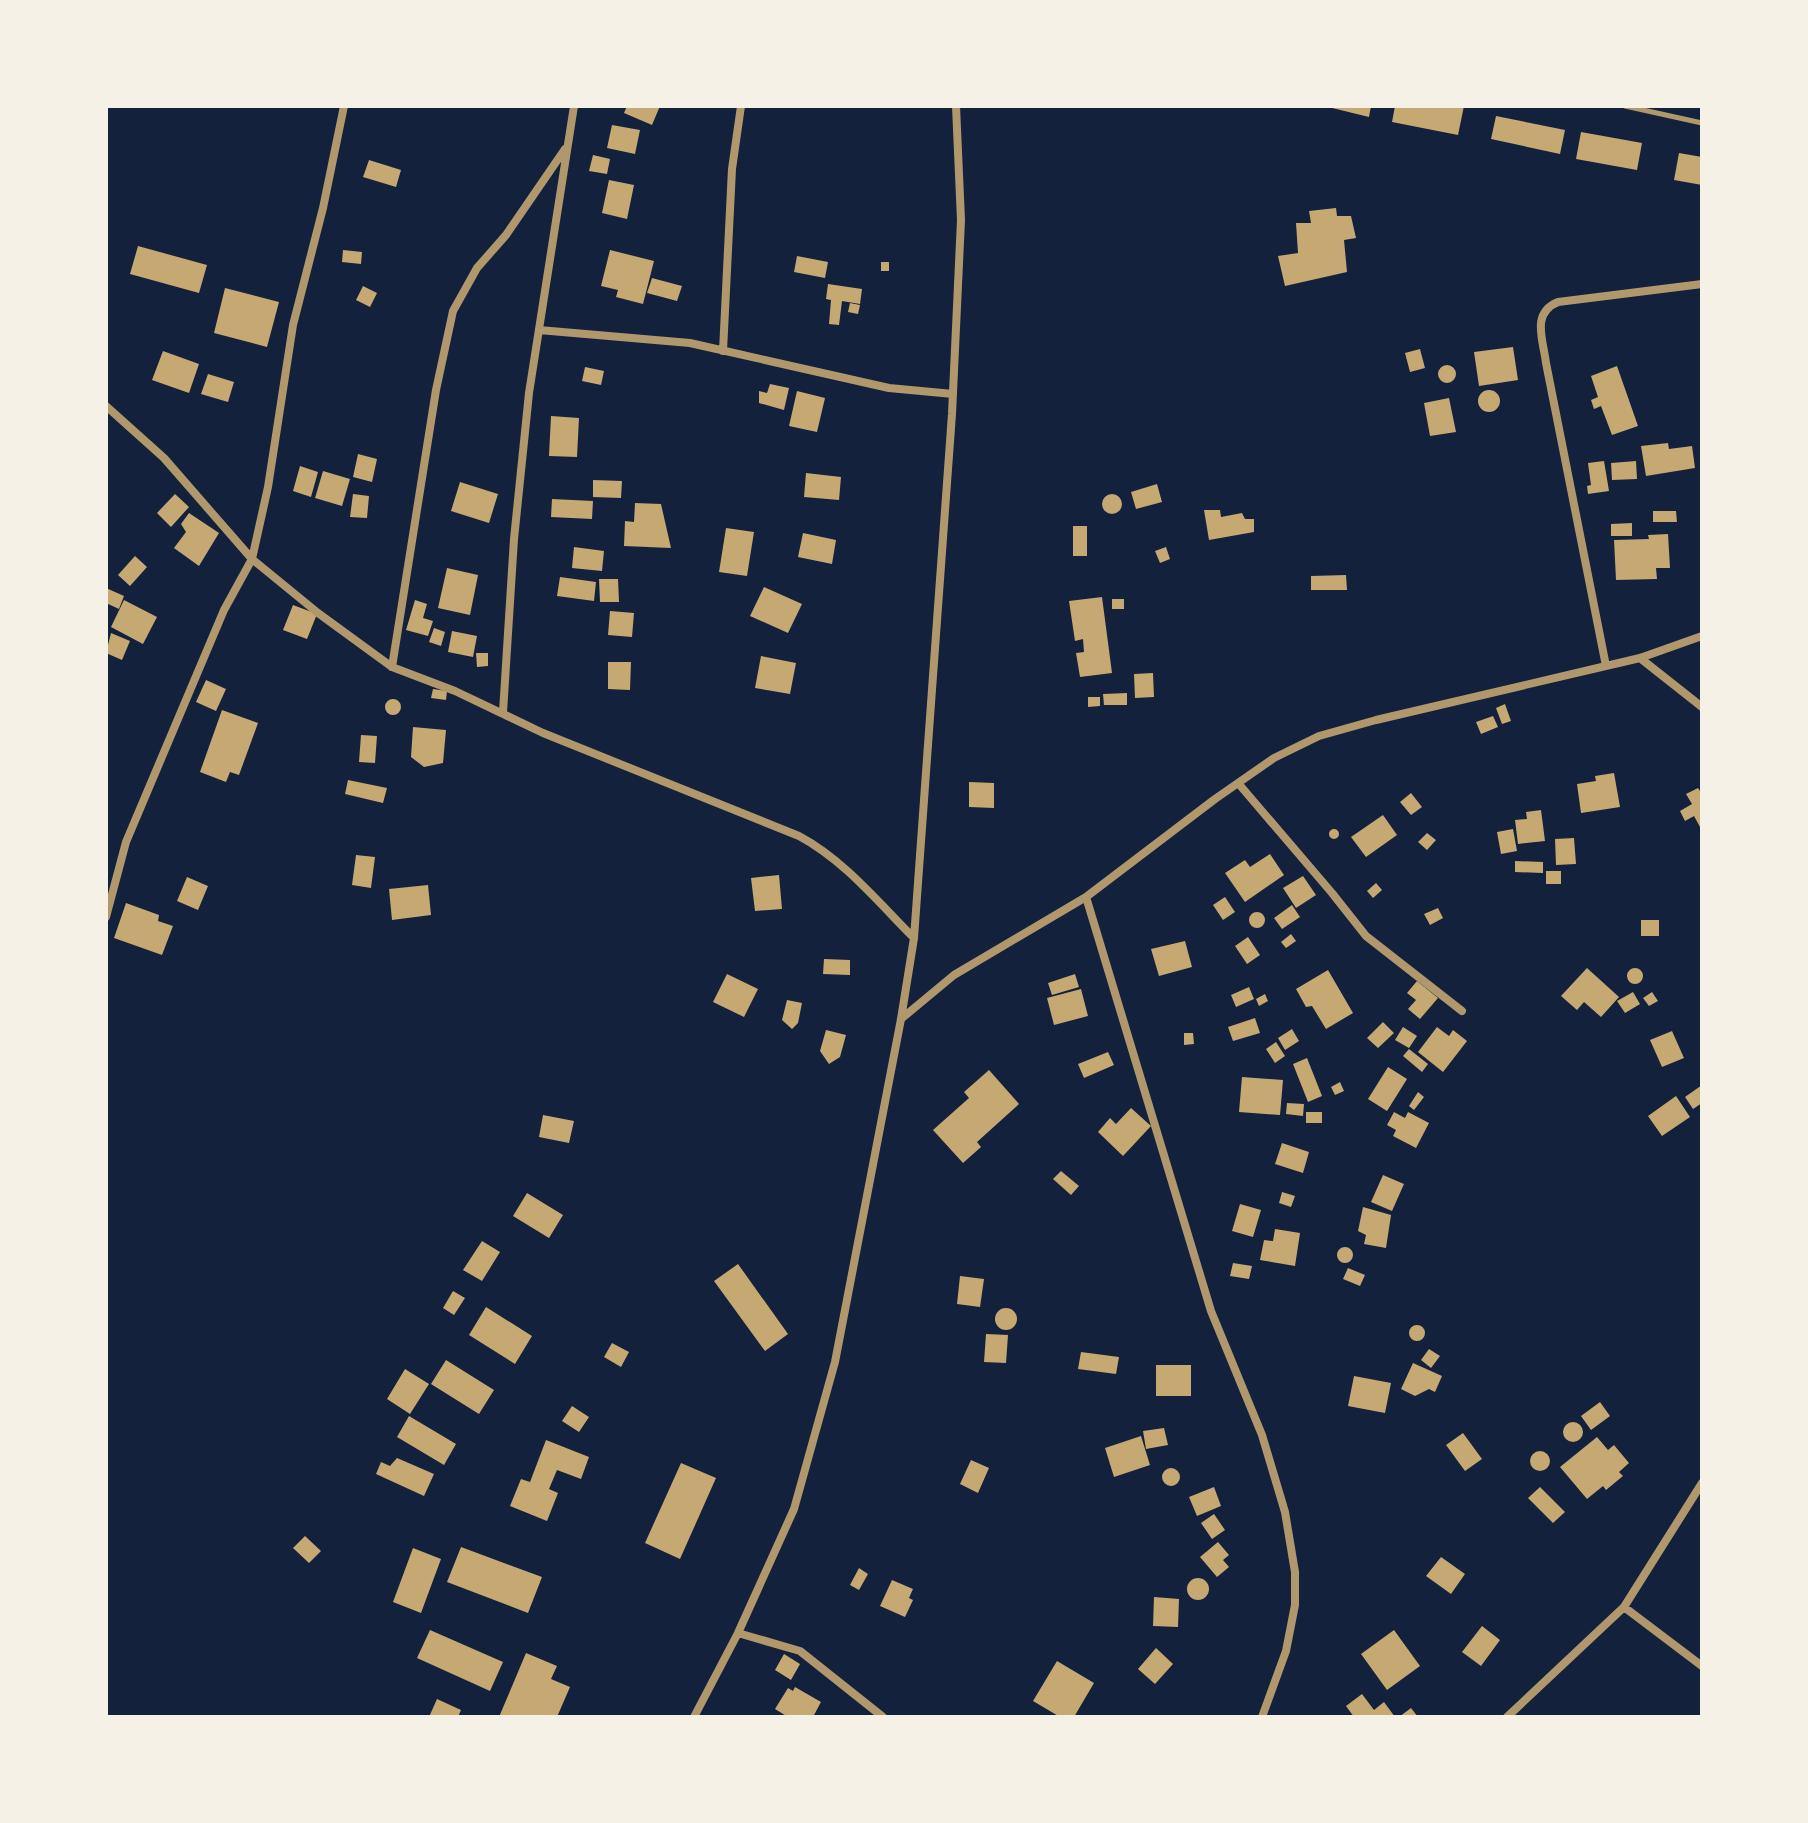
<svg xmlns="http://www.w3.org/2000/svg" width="1808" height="1823" font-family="'Titillium Web',sans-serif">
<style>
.building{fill:#c6a872}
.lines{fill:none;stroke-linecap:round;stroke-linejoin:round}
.service{stroke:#b1986c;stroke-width:5}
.minor{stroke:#b1986c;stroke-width:8}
</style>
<rect width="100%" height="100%" fill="#14213d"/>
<path class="building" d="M627,106h33l-8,19 -28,-12z
M1324,106h47l-2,11z
M1395,106h69l-6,29 -66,-13z
M1496,116l69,14 -5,24 -69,-15z
M612,125l28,5 -5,24 -28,-6z
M1581,132l61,11 -5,27 -61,-11z
M1679,153l23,4v28l-28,-5z
M593,155l17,4 -3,15 -18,-3z
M369,160l32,10 -5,17 -33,-10z
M609,180l25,5 -7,34 -25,-6z
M1336,208l1,8h14l5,22 -12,2 3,32 -62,14 -7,-30 20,-3 -2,-30h15l-2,-12z
M138,246l69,19 -8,28 -69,-19z
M343,250l19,2 -1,12 -19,-2z
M610,250l44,11 -11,43 -27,-7 2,-7 -17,-4z
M797,256l31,6 -3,16 -31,-6z
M881,262h8v9h-8z
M652,278l30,8 -5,15 -30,-8z
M828,284l34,5 -2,15 -18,-3 -3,24 -10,-1 2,-24 -5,-1z
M363,286l14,7 -7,14 -14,-7z
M225,288l54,14 -12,45 -53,-14z
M850,303l10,2 -2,9 -10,-2z
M1513,347l5,33 -39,6 -5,-34z
M1420,349l5,19 -15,4 -5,-19z
M163,351l36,13 -10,29 -37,-13z
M1438 374a9 9 0 1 1 18 0a9 9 0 1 1-18 0Z
M1617,366l21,60 -26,9 -11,-29 -7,3 -3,-9 7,-3 -7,-21z
M585,367l19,4 -3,14 -19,-4z
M208,374l26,8 -6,20 -27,-8z
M770,384l19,4 -5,22 -25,-7v-12l8,2z
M1478 401a11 11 0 1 1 22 0a11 11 0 1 1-22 0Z
M797,391l28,7 -8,34 -28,-6z
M1449,398l7,34 -26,4 -6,-33z
M551,416l28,2 -2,39 -28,-1z
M1668,443l1,6 23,-3 3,22 -49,8 -5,-30z
M358,454l19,5 -5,23 -19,-5z
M1604,461l5,30 -21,3 -1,-8 4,-1 -3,-22z
M1636,461l1,18 -25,1 -1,-17z
M300,466l18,6 -7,25 -18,-6z
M323,471l27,8 -8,27 -27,-8z
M806,473l35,4 -2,23 -35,-3z
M593,480l29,1 -1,17 -28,-1z
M460,482l38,12 -9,29 -38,-12z
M1157,484l5,18 -26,7 -5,-17z
M1102 504a10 10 0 1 1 20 0a10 10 0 1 1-20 0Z
M175,494l14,13 -18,20 -14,-14z
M353,494l16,2 -2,22 -17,-1z
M552,499l41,2 -1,18 -41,-2z
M635,503l26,1 10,44 -47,-2 1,-25 9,1z
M1204,510h16l1,7 21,-4 3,6h9v13l-45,8z
M1653,511h23l1,11h-24z
M189,513l30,20 -20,33 -25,-18 12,-16 -5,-8z
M1632,523v13h-21v-12z
M1073,526h14v30h-14z
M726,528l28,4 -7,44 -28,-4z
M803,533l33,7 -4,24 -34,-7z
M1668,534l2,34h-14l1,11 -41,1 -2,-40 35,-1 -1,-4z
M574,547l30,4 -2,20 -30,-3z
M1166,547l4,12 -10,4 -5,-12z
M135,556l12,11 -17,19 -12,-11z
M447,568l31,7 -8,40 -32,-7z
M1346,575l1,15h-36v-14z
M560,577l36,5 -2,19 -37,-5z
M599,579h19l1,23h-19z
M764,587l38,17 -14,29 -38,-17z
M106,588l18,8 -5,13 -13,-6z
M1102,597l10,76 -32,4 -4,-24 8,-1 -1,-13 -8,2 -6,-40z
M1112,599h12v10h-12z
M124,600l33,17 -14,27 -32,-17z
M415,600l12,4 -4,14 10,3 -5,15 -22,-6z
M293,605l24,9 -10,25 -24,-9z
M610,611l24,2 -2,24 -24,-2z
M434,628l11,4 -4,14 -12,-4z
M452,631l25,5 -4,21 -25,-5z
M111,633l19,8 -8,19 -16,-7z
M476,653h12v13l-11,1z
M761,656l35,7 -6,31 -35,-6z
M608,662h23l-1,28 -22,-1z
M1153,673l1,24 -19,1 -1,-24z
M206,680l20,9 -10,22 -20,-9z
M433,689l14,2 -1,9 -15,-2z
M1127,693v12h-23l-1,-11z
M1088,697h12v9l-12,1z
M385 707a8 8 0 1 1 16 0a8 8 0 1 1-16 0Z
M1505,704l6,17 -9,3 -6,-16z
M222,710l36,13 -19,52 -9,-3 -4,10 -26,-10z
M1493,716l5,11 -17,7 -5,-12z
M413,727l33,3 -3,33 -19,4 -13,-10z
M361,735l16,1 -2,27 -16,-1z
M1614,773l6,34 -39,6 -4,-29 19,-3 -1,-5z
M348,780l39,8 -4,15 -38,-9z
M969,782l25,1v25l-25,-1z
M1698,788l4,6v31l-2,2 -6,-11 -9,5 -5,-10 12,-7 -6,-10z
M1411,793l11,14 -11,8 -11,-13z
M1541,810l4,31 -27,3 -3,-24 12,-1 -1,-7z
M1383,815l14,20 -31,22 -15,-20z
M1513,829l4,22 -16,3 -4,-22z
M1329 834a5 5 0 1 1 10 0a5 5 0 1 1-10 0Z
M1427,833l9,7 -9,10 -9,-8z
M1574,838l2,26 -20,1 -1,-26z
M1270,854l14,21 -39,27 -20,-29 20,-13 5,7z
M356,855l19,2 -4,31 -19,-3z
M1515,861l28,1v11l-28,-1z
M1546,871h15v13h-15z
M779,875l3,34 -27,2 -4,-33z
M1303,876l13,19 -20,13 -13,-20z
M187,877l21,9 -10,24 -21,-9z
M1376,883l6,7 -9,8 -6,-7z
M428,885l3,30 -39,5 -3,-31z
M1225,897l10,15 -12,8 -10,-15z
M126,903l33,12 -1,6 15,5 -11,29 -48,-17z
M1292,905l8,12 -18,12 -8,-11z
M1438,908l5,10 -13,7 -6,-11z
M1249 920a8 8 0 1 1 16 0a8 8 0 1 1-16 0Z
M1641,920h18v16h-18z
M1291,934l5,7 -10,7 -5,-6z
M1248,937l12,18 -13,9 -12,-18z
M1185,941l7,26 -33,9 -8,-27z
M824,959l26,1v15l-27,-1z
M1627 976a8 8 0 1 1 16 0a8 8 0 1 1-16 0Z
M1587,968l32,29 -18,20 -17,-15 -7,8 -16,-14z
M1328,970l25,43 -27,16 -14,-23 -6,1 -10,-18z
M727,974l31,15 -14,28 -31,-15z
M1075,974l4,13 -27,8 -4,-12z
M1417,981l21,17 -18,21 -12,-10 8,-9 -9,-7z
M1249,987l5,12 -18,8 -5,-12z
M1081,989l7,27 -34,9 -7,-27z
M1633,992l7,12 -15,9 -8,-12z
M1652,992l6,9 -9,5 -6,-8z
M1265,994l3,7 -9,5 -3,-7z
M787,1000l15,3 -4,20 -6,6 -10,-9z
M1255,1018l5,15 -27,8 -5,-14z
M1383,1022l11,11 -16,15 -11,-10z
M1403,1027l14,9 -8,12 -14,-8z
M1437,1027l12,9 4,-6 14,11 -24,31 -25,-20z
M1292,1029l7,12 -14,9 -7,-12z
M826,1030l20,5 -6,22 -11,7 -9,-13z
M1672,1031l12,27 -22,9 -12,-27z
M1184,1033h9l1,11 -10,1z
M1276,1042l9,14 -10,7 -9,-14z
M1409,1049l19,15 -6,8 -19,-16z
M1108,1052l6,13 -30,13 -6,-14z
M1307,1058l15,38 -14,6 -15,-38z
M1388,1067l19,12 -20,32 -19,-12z
M989,1070l30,34 -42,38 4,5 -18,16 -30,-33 36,-32 -5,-6z
M1242,1077l41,3 -3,35 -41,-3z
M1340,1082l4,9 -9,4 -4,-8z
M1702,1085v18l-9,6 -8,-12z
M1418,1092l6,5 -10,13 -5,-4z
M1676,1096l14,21 -28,19 -14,-20z
M1287,1103l17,1 -1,12 -17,-2z
M1131,1108l20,18 -28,30 -25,-24 12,-14 6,6z
M1306,1112h16v11h-16z
M1394,1112l11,6 3,-6 21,11 -13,25 -23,-12 3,-6 -9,-5z
M543,1115l31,6 -5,22 -30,-6z
M1282,1143l27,9 -6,21 -28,-9z
M1061,1171l18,15 -8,9 -18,-16z
M1383,1175l21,9 -12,27 -21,-9z
M1282,1192l13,4 -4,11 -12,-4z
M527,1193l36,22 -14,23 -36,-22z
M1240,1204l21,6 -8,27 -21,-6z
M1363,1207l28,8 -5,33 -22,-4 2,-9 -8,-4z
M1275,1229l25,4 -5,33 -35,-6 4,-20 9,1z
M482,1241l18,11 -18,29 -19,-11z
M1337 1255a8 8 0 1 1 16 0a8 8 0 1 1-16 0Z
M1233,1263l19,3 -3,13 -19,-3z
M738,1264l50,70 -23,17 -51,-70z
M1348,1268l17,7 -5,11 -17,-7z
M960,1276l24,3 -4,28 -23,-3z
M453,1291l12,7 -11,17 -11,-7z
M486,1307l46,29 -17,28 -46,-29z
M995 1319a11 11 0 1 1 22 0a11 11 0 1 1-22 0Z
M1409 1333a8 8 0 1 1 16 0a8 8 0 1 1-16 0Z
M986,1334l22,1 -2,28 -22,-1z
M612,1343l17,9 -8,15 -17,-10z
M1429,1349l11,7 -9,12 -10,-8z
M1081,1352l38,5 -3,17 -38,-5z
M446,1360l48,30 -15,24 -48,-30z
M1413,1363l29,13 -7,16 -6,-3 -14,7 -14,-7z
M1156,1365h35v31h-35z
M405,1369l24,15 -19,30 -23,-15z
M1354,1376l37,7 -6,30 -37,-7z
M1600,1402l10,14 -19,14 -10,-14z
M572,1406l17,11 -10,15 -17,-11z
M409,1416l47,28 -12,21 -47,-28z
M1563 1432a10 10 0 1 1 20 0a10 10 0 1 1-20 0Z
M1164,1428l4,17 -22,4 -3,-18z
M1463,1433l19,26 -17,12 -19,-26z
M1141,1436l9,29 -36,12 -9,-29z
M1597,1437l11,13 6,-5 15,18 -10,9 4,4 -17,14 -3,-4 -16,13 -27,-32z
M546,1440l43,17 -8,22 -24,-9 -8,19 9,4 -11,28 -37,-15 11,-27 9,3z
M1530 1461a10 10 0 1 1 20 0a10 10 0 1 1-20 0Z
M397,1458l37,16 -10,22 -48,-22 5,-12 9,4z
M971,1460l18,8 -11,25 -18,-9z
M681,1463l35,15 -36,81 -35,-16z
M1162 1477a9 9 0 1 1 18 0a9 9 0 1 1-18 0Z
M1214,1487l7,19 -24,10 -8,-19z
M1540,1487l25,25 -12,11 -25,-25z
M1214,1514l11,16 -13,9 -11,-16z
M305,1536l16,15 -12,12 -16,-15z
M1218,1542l11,13 -6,5 6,7 -12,10 -17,-20z
M461,1547l81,30 -14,36 -81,-31z
M413,1548l28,11 -20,54 -28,-11z
M1441,1557l24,17 -14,20 -25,-18z
M859,1568l9,6 -9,16 -9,-5z
M1187 1589a11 11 0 1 1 22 0a11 11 0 1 1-22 0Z
M892,1580l21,9 -4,9 4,2 -8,17 -25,-11z
M1154,1597l25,2 -1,28 -25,-1z
M1482,1626l18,14 -19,26 -19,-14z
M430,1630l73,32 -13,29 -73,-33z
M1394,1630l26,36 -33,24 -26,-36z
M1156,1648l17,16 -18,20 -17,-15z
M526,1653l31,13 -6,13 19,8 -13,30h-58z
M784,1654l16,10 -9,16 -16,-10z
M1057,1661l37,22 -20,34h-14l-27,-16z
M795,1687l26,15 -8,15 -7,-2 -1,2h-17l-13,-8 13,-21 5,3z
M1362,1694l12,16 10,-8 11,15h-41l-8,-11z
M437,1699l24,11 -3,7h-29z
M1411,1708l7,9h-19z"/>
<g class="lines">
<path class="service" d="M1625,106l77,17"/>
<path class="minor" d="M539,330l151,13 199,45 64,6
M723,351l9,-182 9,-63
M106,406l58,52 88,101 66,54 74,54 63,24 88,42 256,103c45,24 79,66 115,102
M1640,658l62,49
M1606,666l-60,-303c-3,-24 -15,-50 12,-61l144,-18
M392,667l44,-277 17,-79 24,-43 29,-33 59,-86
M503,712l11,-173 15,-146 45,-287
M1238,783l94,110 34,43 96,75
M1086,897l125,414 51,124 23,77 10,60v33l-9,46 -24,66
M106,917l20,-75 98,-232 28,-51 16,-72 25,-162 30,-117 21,-102
M901,1019l53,-44 132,-78 129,-98 59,-41 45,-22 57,-16 264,-62 62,-22
M1624,1607l78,-124
M738,1633l62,18 83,66
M694,1717l44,-84 56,-124 41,-147 66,-343 13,-81 38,-524 9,-194 -5,-114
M1507,1717l117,-110 78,59"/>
</g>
<rect width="1808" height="1823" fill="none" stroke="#f6f1e7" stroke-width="216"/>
</svg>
